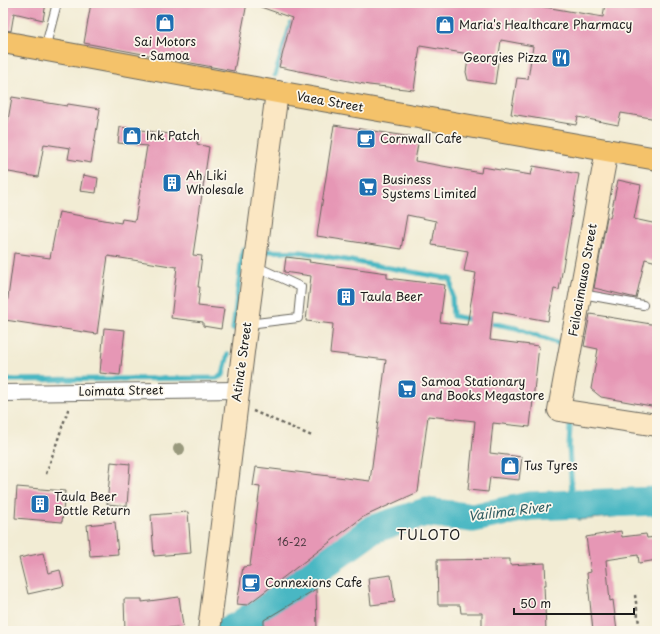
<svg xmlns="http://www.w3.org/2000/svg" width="660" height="634" font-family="'Playpen Sans',sans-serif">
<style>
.water{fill:#49b7c3;stroke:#326a70}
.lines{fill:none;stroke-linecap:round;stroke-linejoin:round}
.stream{stroke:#49b7c3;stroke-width:5}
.river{stroke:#49b7c3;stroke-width:29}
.building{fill:#e697b5}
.service-casing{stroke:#67655c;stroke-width:10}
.minor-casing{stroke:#67655c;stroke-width:18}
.secondary-casing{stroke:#67655c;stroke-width:24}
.primary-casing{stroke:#67655c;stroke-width:24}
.path{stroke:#67655c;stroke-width:2.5;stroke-dasharray:3 3;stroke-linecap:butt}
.service{stroke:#fff;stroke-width:8}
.minor{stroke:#fff;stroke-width:16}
.secondary{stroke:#fbe7c3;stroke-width:22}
.primary{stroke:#f4c26a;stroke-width:22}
.tree{fill:#99997d}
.labels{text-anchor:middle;stroke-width:3.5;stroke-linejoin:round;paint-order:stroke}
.number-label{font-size:10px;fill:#4e3b42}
.poi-label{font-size:12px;fill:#1c1c1c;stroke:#fbf7ec;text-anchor:start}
.street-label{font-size:12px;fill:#1c1c1c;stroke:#fbf7ec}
.water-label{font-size:13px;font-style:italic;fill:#2e5a5f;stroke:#fbf7ec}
.quarter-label{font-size:14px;letter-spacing:1px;fill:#1c1c1c;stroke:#fbf7ec}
</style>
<rect width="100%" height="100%" fill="#fbf7ec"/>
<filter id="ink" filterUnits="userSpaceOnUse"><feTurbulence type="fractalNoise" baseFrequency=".025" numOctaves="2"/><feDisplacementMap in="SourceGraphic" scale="8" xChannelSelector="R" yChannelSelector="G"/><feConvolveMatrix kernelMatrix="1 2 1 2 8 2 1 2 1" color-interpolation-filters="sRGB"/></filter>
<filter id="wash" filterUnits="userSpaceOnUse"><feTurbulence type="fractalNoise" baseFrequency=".012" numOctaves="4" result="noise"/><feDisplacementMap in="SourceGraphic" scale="16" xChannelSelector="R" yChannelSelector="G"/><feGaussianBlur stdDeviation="0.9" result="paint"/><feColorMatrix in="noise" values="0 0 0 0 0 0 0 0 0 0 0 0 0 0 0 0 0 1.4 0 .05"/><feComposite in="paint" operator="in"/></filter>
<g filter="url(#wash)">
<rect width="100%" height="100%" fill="#f2ecd4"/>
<path class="water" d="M657,489v24l-79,7 -2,-27z"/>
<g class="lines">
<path class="stream" d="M275,75l16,-51
M262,251l39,1 150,27 2,37 20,4
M485,322l31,6 41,15
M233,329l10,-79 9,1
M3,380l214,-2 6,-3 5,-21
M570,426l-1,21 4,58"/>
<path class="river" d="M227,631l11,-5 37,-26 98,-71 53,-17 47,6 57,-12 127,-5"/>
</g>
<g id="blocks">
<path class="building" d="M3,3h43l-3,17 -29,-7 -3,18 -8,-1z
M91,3h156l-13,68 -150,-28z
M255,3h267l81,14 2,-14h52v116l-36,-6 -3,12 -40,-8 -2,8 -65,-11 6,-36 11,1 5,-33 -32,-6 -6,44 -27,-4 -2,-8 3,-18 -49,-8 -6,44 -45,-5 -90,-18 13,-49 -37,-13z
M12,97l55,9 1,-2 32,5 -9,54 -23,-4 2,-11 -26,-4 -6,33 -35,-6v-22z
M334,125l85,13 -4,23 66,12 1,-6 49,8 2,-9 46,8 -20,116 -5,-1 -6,32 -55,-10 -3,29 49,6 -9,81 -37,-4 -3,30 32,4 -3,23 -29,-3 -2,15 -20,-2 7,-69 -47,-5 -10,76 -55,25 -116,88 -10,-1 6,-37 7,-1 10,-79 -7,-1 3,-19 114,14 16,-121 -56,-7 3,-29 -27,-3 5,-45 -27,-4 2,-15 24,3 -1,2 78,11v5l58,7 -5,37 27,3 9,-52 -12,-2 4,-20 -36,-6 4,-24 -29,-6 -6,34 -84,-13z
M120,127l78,11 -1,6 12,3 -16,108 9,1 -4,31h2l-2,19 26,3 -3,20 -18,-3v-4l-32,-4 6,-51 -69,-11 -11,78 -92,-14 9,-67 36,5 9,-46 62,11 1,-4 13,2 12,-75 -29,-3z
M83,175l15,3 -2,15 -16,-2z
M618,180l23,5 -7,34 23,5v38l-12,-3 -9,39 -42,-10 13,-71 3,1z
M590,314l67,11v82l-56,-10 -10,-8 7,-40 -14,-3z
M104,328l21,2 -5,45 -20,-2z
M111,462l19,2 -3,42 -20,-2z
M17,487l48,4 -3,31 -47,-4z
M188,512l3,41 -37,3 -3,-41z
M115,522l3,32 -28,2 -3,-31z
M621,531l1,6 24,-3 1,4 10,-1v23l-18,3 -1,-8 -32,5 4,41 3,-1 4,31h-24l-6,-58 4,-1 -5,-35z
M43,553l5,20 12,-3 4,16 -36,8 -9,-36z
M510,559v6l35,-2 1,22h-2l2,46h-32v-2h-32v-16h-21l-1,-8h-22l-1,-45z
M391,575l4,27 -24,3 -3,-27z
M316,589l1,42h-53v-11z
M179,597l4,29 -34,5h-24l-1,-32h18v3z"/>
</g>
</g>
<g filter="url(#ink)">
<use href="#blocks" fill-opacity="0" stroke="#67655c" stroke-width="1"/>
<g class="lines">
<defs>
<path id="service" d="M45,49l12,-46
M582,294l61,11
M248,324l50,-6 3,-31 -46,-21"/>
<path id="minor" d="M3,393l235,-3"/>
<path id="secondary" d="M607,150l-48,260 98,15
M209,631l34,-279 34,-260"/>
<path id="primary" d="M3,42l274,50 380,67"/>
</defs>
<use href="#service" class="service-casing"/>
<use href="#minor" class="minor-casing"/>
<use href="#secondary" class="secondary-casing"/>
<use href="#primary" class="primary-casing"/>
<path class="path" d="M253,411l59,25
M46,474l23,-67
M635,595l5,36"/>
<use href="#service" class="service"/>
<use href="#minor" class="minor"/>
<use href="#secondary" class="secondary"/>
<use href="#primary" class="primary"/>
</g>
<circle class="tree" cx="179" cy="449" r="6"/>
</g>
<defs>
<symbol id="shop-square" viewBox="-11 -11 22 22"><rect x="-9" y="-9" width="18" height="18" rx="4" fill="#1f6fb2" stroke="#fbf7ec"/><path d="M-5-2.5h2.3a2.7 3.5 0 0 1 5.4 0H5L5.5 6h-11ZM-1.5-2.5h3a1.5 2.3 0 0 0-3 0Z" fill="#fff"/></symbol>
<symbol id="restaurant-square" viewBox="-11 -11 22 22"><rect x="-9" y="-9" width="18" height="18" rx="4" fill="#1f6fb2" stroke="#fbf7ec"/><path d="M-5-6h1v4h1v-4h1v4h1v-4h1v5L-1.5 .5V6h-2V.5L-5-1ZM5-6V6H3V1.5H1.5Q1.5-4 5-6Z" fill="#fff"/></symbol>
<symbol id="cafe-square" viewBox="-11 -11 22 22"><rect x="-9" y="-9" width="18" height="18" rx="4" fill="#1f6fb2" stroke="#fbf7ec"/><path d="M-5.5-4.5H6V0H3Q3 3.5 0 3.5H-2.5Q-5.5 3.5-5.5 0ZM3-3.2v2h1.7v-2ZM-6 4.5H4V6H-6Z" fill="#fff"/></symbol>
<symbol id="building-square" viewBox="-11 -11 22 22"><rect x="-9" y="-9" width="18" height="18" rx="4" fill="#1f6fb2" stroke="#fbf7ec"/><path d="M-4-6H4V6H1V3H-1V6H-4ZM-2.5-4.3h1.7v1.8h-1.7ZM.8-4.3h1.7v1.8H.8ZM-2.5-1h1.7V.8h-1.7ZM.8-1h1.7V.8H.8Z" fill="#fff"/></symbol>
<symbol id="supermarket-square" viewBox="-11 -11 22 22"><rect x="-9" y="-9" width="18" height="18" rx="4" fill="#1f6fb2" stroke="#fbf7ec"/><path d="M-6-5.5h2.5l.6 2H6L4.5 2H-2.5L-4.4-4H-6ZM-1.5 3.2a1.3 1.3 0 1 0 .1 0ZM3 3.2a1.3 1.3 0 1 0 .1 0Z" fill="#fff"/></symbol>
</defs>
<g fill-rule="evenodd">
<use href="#shop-square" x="154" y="12" width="22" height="22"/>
<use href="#shop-square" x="434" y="14" width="22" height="22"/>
<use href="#restaurant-square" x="550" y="47" width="22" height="22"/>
<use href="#shop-square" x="121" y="125" width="22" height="22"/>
<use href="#cafe-square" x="355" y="128" width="22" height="22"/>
<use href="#building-square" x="161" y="172" width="22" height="22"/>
<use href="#supermarket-square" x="357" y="176" width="22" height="22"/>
<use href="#building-square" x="335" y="286" width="22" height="22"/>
<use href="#supermarket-square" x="396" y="378" width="22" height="22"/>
<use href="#shop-square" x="499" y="455" width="22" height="22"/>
<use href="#building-square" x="29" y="493" width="22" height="22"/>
<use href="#cafe-square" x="240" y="572" width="22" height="22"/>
</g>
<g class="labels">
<g class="number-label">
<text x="292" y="546">16-22</text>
</g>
<g class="poi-label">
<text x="459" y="29">Maria's Healthcare Pharmacy</text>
<text x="165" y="46" text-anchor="middle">Sai Motors<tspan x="165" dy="14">- Samoa</tspan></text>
<text x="547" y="62" text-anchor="end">Georgies Pizza</text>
<text x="146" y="140">Ink Patch</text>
<text x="380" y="143">Cornwall Cafe</text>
<text x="186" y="180">Ah Liki<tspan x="186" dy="14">Wholesale</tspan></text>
<text x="382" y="184">Business<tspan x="382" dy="14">Systems Limited</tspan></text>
<text x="360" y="301">Taula Beer</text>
<text x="421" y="386">Samoa Stationary<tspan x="421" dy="14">and Books Megastore</tspan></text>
<text x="524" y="470">Tus Tyres</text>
<text x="54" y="501">Taula Beer<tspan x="54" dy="14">Bottle Return</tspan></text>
<text x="265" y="587">Connexions Cafe</text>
</g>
<g class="street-label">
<text transform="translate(330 102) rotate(10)" y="4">Vaea Street</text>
<text transform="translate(583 280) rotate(-80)" y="4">Feiloaimauso Street</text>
<text transform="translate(242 362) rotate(-82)" y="4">Atina'e Street</text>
<text transform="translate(121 391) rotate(-1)" y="4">Loimata Street</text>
</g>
<g class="water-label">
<text transform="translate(509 511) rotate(-7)" y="5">Vailima River</text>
</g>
<g class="quarter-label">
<text x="429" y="540">TULOTO</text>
</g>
</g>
<rect width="660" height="634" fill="none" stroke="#fbf7ec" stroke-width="16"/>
<path d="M514 608v6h120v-6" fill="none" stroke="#1c1c1c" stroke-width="2"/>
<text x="520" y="608" font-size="12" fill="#1c1c1c" stroke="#fbf7ec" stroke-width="3" paint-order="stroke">50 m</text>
</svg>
